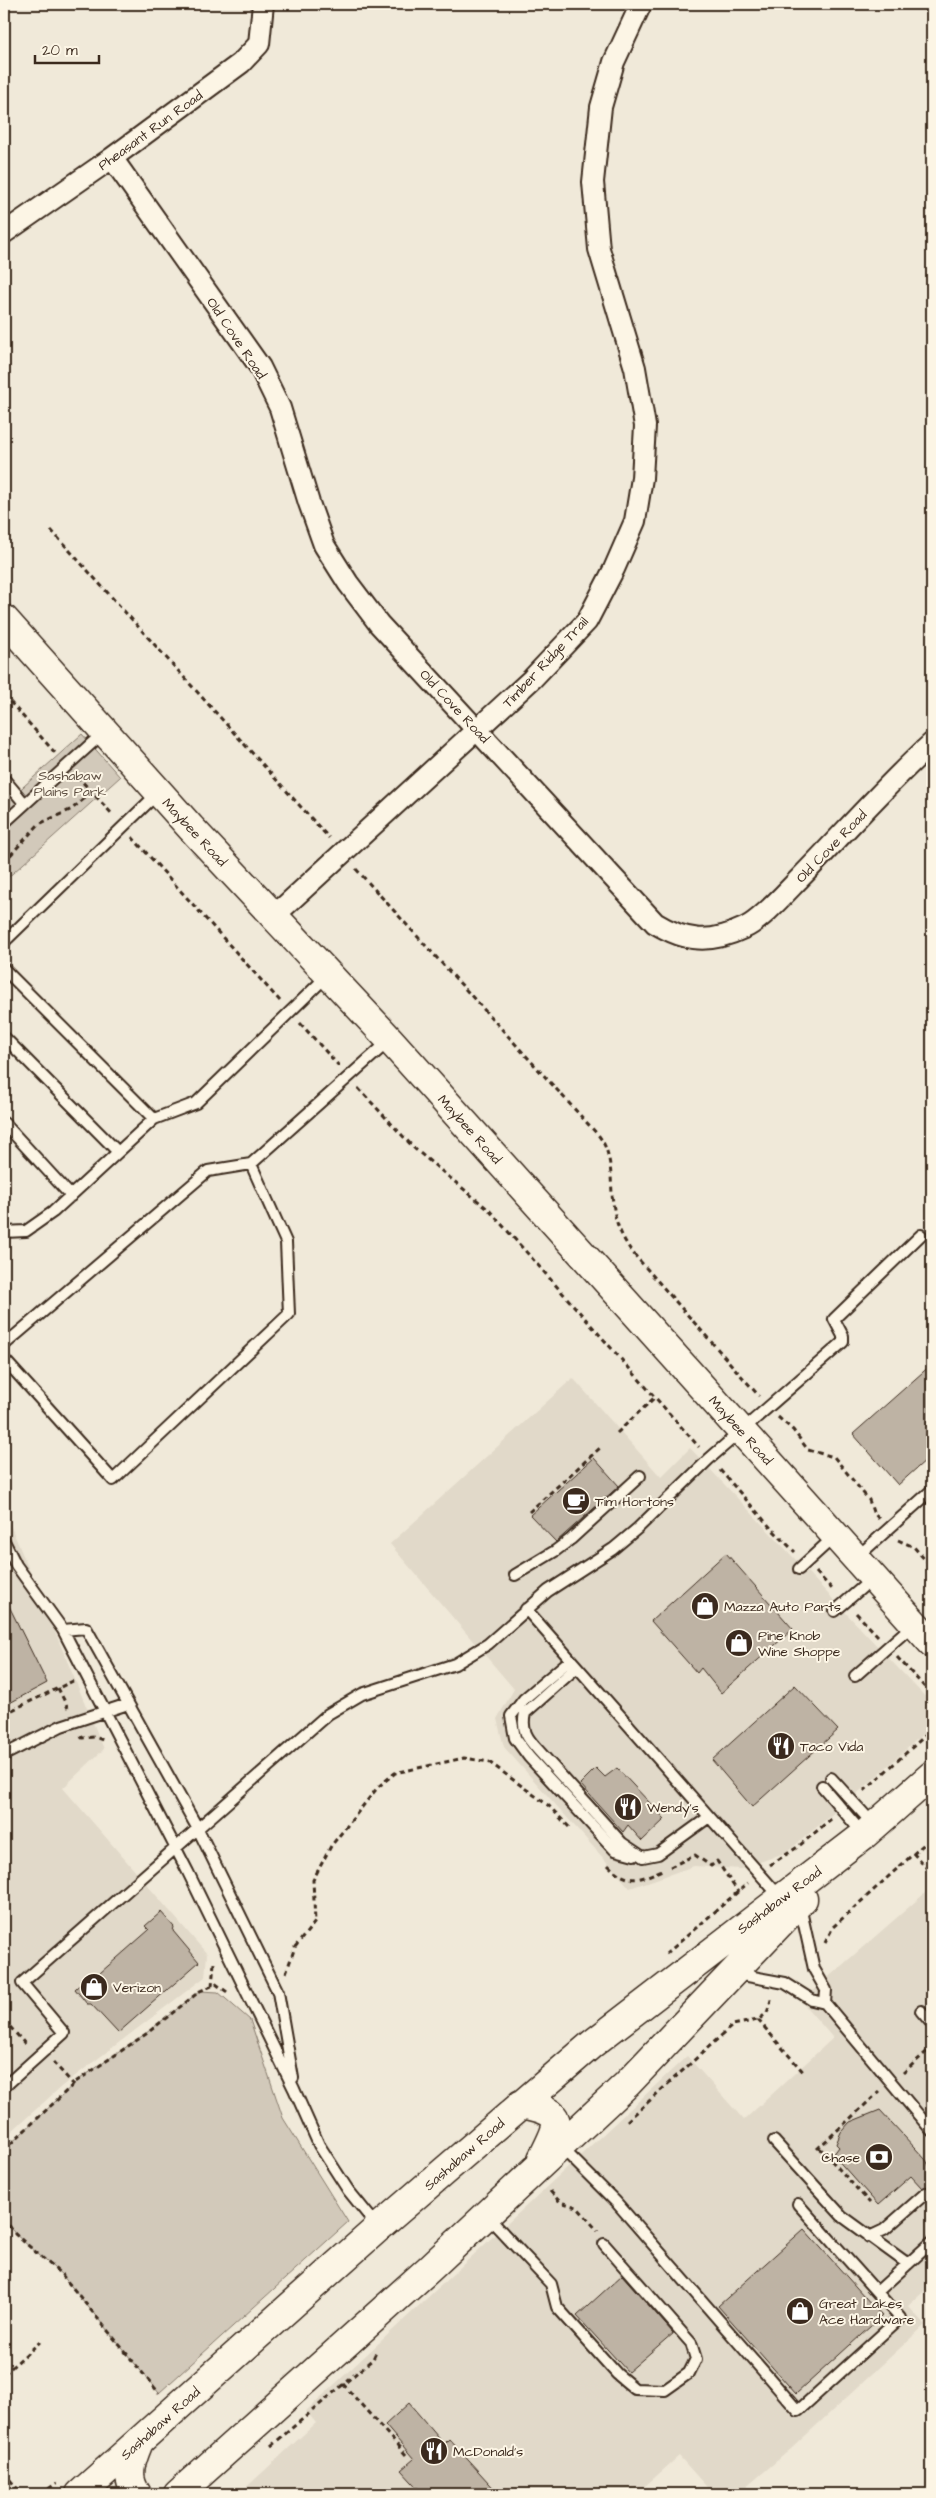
<svg xmlns="http://www.w3.org/2000/svg" width="936" height="2498" font-family="'Architects Daughter',sans-serif">
<style>
.built{fill:#e1d9c9}
.green{fill:#d2c9ba;stroke:#867a6c}
.building{fill:#beb3a4;stroke:#3b2a1e}
.lines{fill:none;stroke-linecap:round;stroke-linejoin:round}
.lane-casing{stroke:#3b2a1e;stroke-width:14}
.street-casing{stroke:#3b2a1e;stroke-width:24}
.secondary-casing{stroke:#3b2a1e;stroke-width:31}
.path{stroke:#3b2a1e;stroke-width:3;stroke-dasharray:5 4;stroke-linecap:butt}
.lane{stroke:#fcf5e5;stroke-width:10}
.street{stroke:#fcf5e5;stroke-width:20}
.secondary{stroke:#fcf5e5;stroke-width:28}
.labels{text-anchor:middle;stroke-width:4;stroke-linejoin:round;paint-order:stroke}
.street-label{font-size:14px;fill:#3b2a1e;stroke:#fcf5e5}
.park-label{font-size:14px;fill:#615245;stroke:#fcf5e5}
.poi-label{font-size:14px;fill:#3b2a1e;stroke:#fcf5e5;text-anchor:start}
</style>
<rect width="100%" height="100%" fill="#f0e9d9"/>
<filter id="ink" filterUnits="userSpaceOnUse"><feTurbulence type="fractalNoise" baseFrequency=".02" numOctaves="2"/><feDisplacementMap in="SourceGraphic" scale="10" xChannelSelector="R" yChannelSelector="G"/><feConvolveMatrix kernelMatrix="1 2 1 2 8 2 1 2 1" color-interpolation-filters="sRGB"/></filter>
<g filter="url(#ink)">
<path class="built" d="M573,1378l88,99 29,-29 242,256 -2,21 -6,8 -57,52 -80,67 -46,17 -47,-3 -64,22 -126,-141 -7,-28 17,-30 -124,-145z
M4,1510l100,239 -41,39 144,166 -2,23 -143,109 -58,52z
M932,1887v397l-24,22 17,19 -133,123 -54,46h-25l-34,-38 -43,38h-397l77,-71 -10,-12 381,-355 57,64 89,-82 -32,-37z"/>
<path class="green" d="M82,734l38,43 -116,104v-77z
M200,1991l18,1 32,28 33,98 65,104 -189,171 -97,-118 -47,-41 -11,-16v-68l73,-69 68,-47z"/>
<path class="building" d="M932,1364v95h-5l-29,26 -45,-51z
M594,1458l25,28 -63,56 -26,-27z
M726,1553l67,76 -72,64 -20,-25 -4,5 -46,-52z
M4,1596l43,87 -43,23z
M795,1685l43,45 -86,77 -40,-47z
M596,1768l9,9 12,-9 48,51 -23,22 -14,-16 -5,7 -43,-48z
M161,1912l13,15 -1,4 26,31 -81,71 -27,-29h-4l-12,-15 13,-12 4,3 57,-50 -4,-4z
M880,2110l46,50 6,11v20l-4,-5 -6,2 -11,-12 -33,29 -45,-50 6,-8 -3,-3 5,-12 9,-10z
M804,2229l78,87 -86,78 -78,-88z
M622,2275l51,58 -45,39 -51,-56z
M409,2403l35,41 5,-5 50,55h-76l-22,-24 13,-11 -29,-34z"/>
<g class="lines">
<defs>
<path id="lane" d="M4,779l21,25
M4,823l99,-90
M4,942l154,-149
M4,969l150,150
M4,1037l114,115
M4,1123l67,73
M4,1232l22,-1 27,-19 101,-93 42,-16 132,-128
M4,1345l204,-174 43,-7 138,-123
M4,1359l109,121 176,-166 -3,-72 -35,-78
M4,1541l12,24 47,65 125,242 106,217 25,56 29,45 30,37
M856,1558l76,-68
M799,1569l36,-33
M515,1575l40,-24 16,-12 69,-63
M526,1609l255,289
M835,1611l37,-32
M63,1630l23,-2 112,201 80,163 15,86
M570,1660l-46,39 -13,17 4,22 14,19 86,93 19,5
M577,1667l-52,46c-4,17 2,25 13,37l84,93 21,14 15,-3 51,-37
M855,1676l60,-53
M4,1755l57,-29 67,-22
M831,1778l43,47
M822,1786l42,49
M800,1906l14,63 12,21 -1,13
M737,1974l48,9 27,17 13,3 107,128
M921,2011l11,13
M4,2087l60,-54 -42,-50 306,-269 34,-20 93,-30 33,-20 60,-53 65,-42 25,-21 71,-69 134,-117v-6l-9,-17 87,-84
M774,2141l68,75 66,48
M561,2147l55,55 182,209 102,-93 -102,-114
M487,2216l64,68 6,23 60,67 18,15 30,1 24,-17 7,-14 -5,-16 -87,-99
M869,2237l15,-7 42,-37
M877,2292l55,-50"/>
<path id="street" d="M112,158l148,209 20,41 29,95 15,42 24,38 31,41 276,299c31,19 55,21 89,5 17,-7 43,-37 57,-51 43,-44 85,-92 131,-134
M4,233l108,-75 129,-95 18,-19 4,-40
M274,916l258,-237 55,-58 27,-52 21,-48 7,-43 3,-52 -10,-58 -36,-119 -6,-67 8,-75 13,-45 27,-58"/>
<path id="secondary" d="M4,619l187,209 199,212 542,603
M521,2104c46,8 39,19 21,55
M80,2494l298,-266 214,-184 272,-209 68,-60
M137,2494c-13,-17 -5,-35 2,-52
M178,2494l251,-225 198,-185 176,-185"/>
</defs>
<use href="#lane" class="lane-casing"/>
<use href="#street" class="street-casing"/>
<use href="#secondary" class="secondary-casing"/>
<path class="path" d="M51,530l278,308
M4,695l53,60
M77,776l36,39
M132,837l148,164
M4,862l35,-38 33,-15 20,-17
M356,869l243,267c16,21 10,48 15,73 2,16 9,30 18,43l127,144
M300,1023l39,43
M358,1088l57,61 74,61 210,237
M778,1417l15,13 15,20 26,7 35,43 4,12 6,7
M617,1433l37,-35
M720,1470l50,57 25,25
M529,1512l71,-64
M898,1540l16,7 18,21
M816,1572l18,19
M856,1613l22,23
M897,1657l35,38
M58,1688l10,20
M4,1714l69,-33
M81,1736l1,2 12,-1 9,3
M864,1791l64,-58 4,-9
M913,1853l19,21
M608,1865c19,19 30,16 54,5
M770,1865l29,-19 32,-27
M670,1867l25,-12 16,11 6,-5 21,31
M825,1943l8,-16 99,-90
M666,1954l82,-71
M286,1973l9,-26 20,-25 -2,-42 18,-34 47,-59 17,-14 69,-15 25,4 60,44 20,21
M212,1986l2,-23
M4,2020l23,26
M758,2020l47,54
M53,2062l21,23
M903,2073l29,-26
M627,2121l106,-96 25,-5 9,-7 5,-16
M819,2147l51,56
M817,2149l62,-57
M4,2150l73,-69 69,-47 54,-43 16,-7 14,10
M550,2191l10,11 17,5 21,24
M4,2218l11,16 47,41 97,118
M4,2374l36,-32
M343,2384l63,71
M271,2446l102,-87 4,-9
M4,2473l18,21
M41,2494l16,-11"/>
<use href="#lane" class="lane"/>
<use href="#street" class="street"/>
<use href="#secondary" class="secondary"/>
</g>
</g>
<defs>
<symbol id="cafe-disc" viewBox="-11 -11 22 22"><circle r="9.5" fill="#3b2a1e" stroke="#fcf5e5"/><path d="M-5.5-4.5H6V0H3Q3 3.5 0 3.5H-2.5Q-5.5 3.5-5.5 0ZM3-3.2v2h1.7v-2ZM-6 4.5H4V6H-6Z" fill="#fff"/></symbol>
<symbol id="shop-disc" viewBox="-11 -11 22 22"><circle r="9.5" fill="#3b2a1e" stroke="#fcf5e5"/><path d="M-5-2.5h2.3a2.7 3.5 0 0 1 5.4 0H5L5.5 6h-11ZM-1.5-2.5h3a1.5 2.3 0 0 0-3 0Z" fill="#fff"/></symbol>
<symbol id="restaurant-disc" viewBox="-11 -11 22 22"><circle r="9.5" fill="#3b2a1e" stroke="#fcf5e5"/><path d="M-5-6h1v4h1v-4h1v4h1v-4h1v5L-1.5 .5V6h-2V.5L-5-1ZM5-6V6H3V1.5H1.5Q1.5-4 5-6Z" fill="#fff"/></symbol>
<symbol id="bank-disc" viewBox="-11 -11 22 22"><circle r="9.5" fill="#3b2a1e" stroke="#fcf5e5"/><path d="M-6-4H6V4H-6ZM0-2.3a2.3 2.3 0 1 0 0 4.6a2.3 2.3 0 1 0 0-4.6Z" fill="#fff"/></symbol>
</defs>
<g fill-rule="evenodd">
<use href="#cafe-disc" x="560" y="1485" width="32" height="32"/>
<use href="#shop-disc" x="689" y="1590" width="32" height="32"/>
<use href="#shop-disc" x="723" y="1627" width="32" height="32"/>
<use href="#restaurant-disc" x="765" y="1730" width="32" height="32"/>
<use href="#restaurant-disc" x="612" y="1791" width="32" height="32"/>
<use href="#shop-disc" x="78" y="1971" width="32" height="32"/>
<use href="#bank-disc" x="863" y="2141" width="32" height="32"/>
<use href="#shop-disc" x="784" y="2295" width="32" height="32"/>
<use href="#restaurant-disc" x="418" y="2435" width="32" height="32"/>
</g>
<g class="labels">
<g class="street-label">
<text transform="translate(150 130) rotate(-36)" y="5">Pheasant Run Road</text>
<text transform="translate(237 338) rotate(56)" y="5">Old Cove Road</text>
<text transform="translate(545 662) rotate(-47)" y="5">Timber Ridge Trail</text>
<text transform="translate(455 706) rotate(47)" y="5">Old Cove Road</text>
<text transform="translate(195 832) rotate(47)" y="5">Maybee Road</text>
<text transform="translate(831 846) rotate(-46)" y="5">Old Cove Road</text>
<text transform="translate(470 1129) rotate(48)" y="5">Maybee Road</text>
<text transform="translate(741 1430) rotate(48)" y="5">Maybee Road</text>
<text transform="translate(779 1900) rotate(-37)" y="5">Sashabaw Road</text>
<text transform="translate(464 2154) rotate(-41)" y="5">Sashabaw Road</text>
<text transform="translate(160 2423) rotate(-42)" y="5">Sashabaw Road</text>
</g>
<g class="park-label">
<text x="70" y="780">Sashabaw<tspan x="70" dy="16">Plains Park</tspan></text>
</g>
<g class="poi-label">
<text x="595" y="1506">Tim Hortons</text>
<text x="724" y="1611">Mazza Auto Parts</text>
<text x="758" y="1640">Pine Knob<tspan x="758" dy="16">Wine Shoppe</tspan></text>
<text x="800" y="1751">Taco Vida</text>
<text x="647" y="1812">Wendy's</text>
<text x="113" y="1992">Verizon</text>
<text x="860" y="2162" text-anchor="end">Chase</text>
<text x="819" y="2308">Great Lakes<tspan x="819" dy="16">Ace Hardware</tspan></text>
<text x="453" y="2456">McDonald's</text>
</g>
</g>
<rect width="936" height="2498" fill="none" stroke="#fcf5e5" stroke-width="20"/>
<rect x="10" y="10" width="916" height="2478" fill="none" stroke="#3b2a1e" stroke-width="2" filter="url(#ink)"/>
<path d="M35 55v8h64v-8" fill="none" stroke="#3b2a1e" stroke-width="2.5"/>
<text x="42" y="55" font-size="15" fill="#3b2a1e" stroke="#fcf5e5" stroke-width="4" paint-order="stroke">20 m</text>
</svg>
